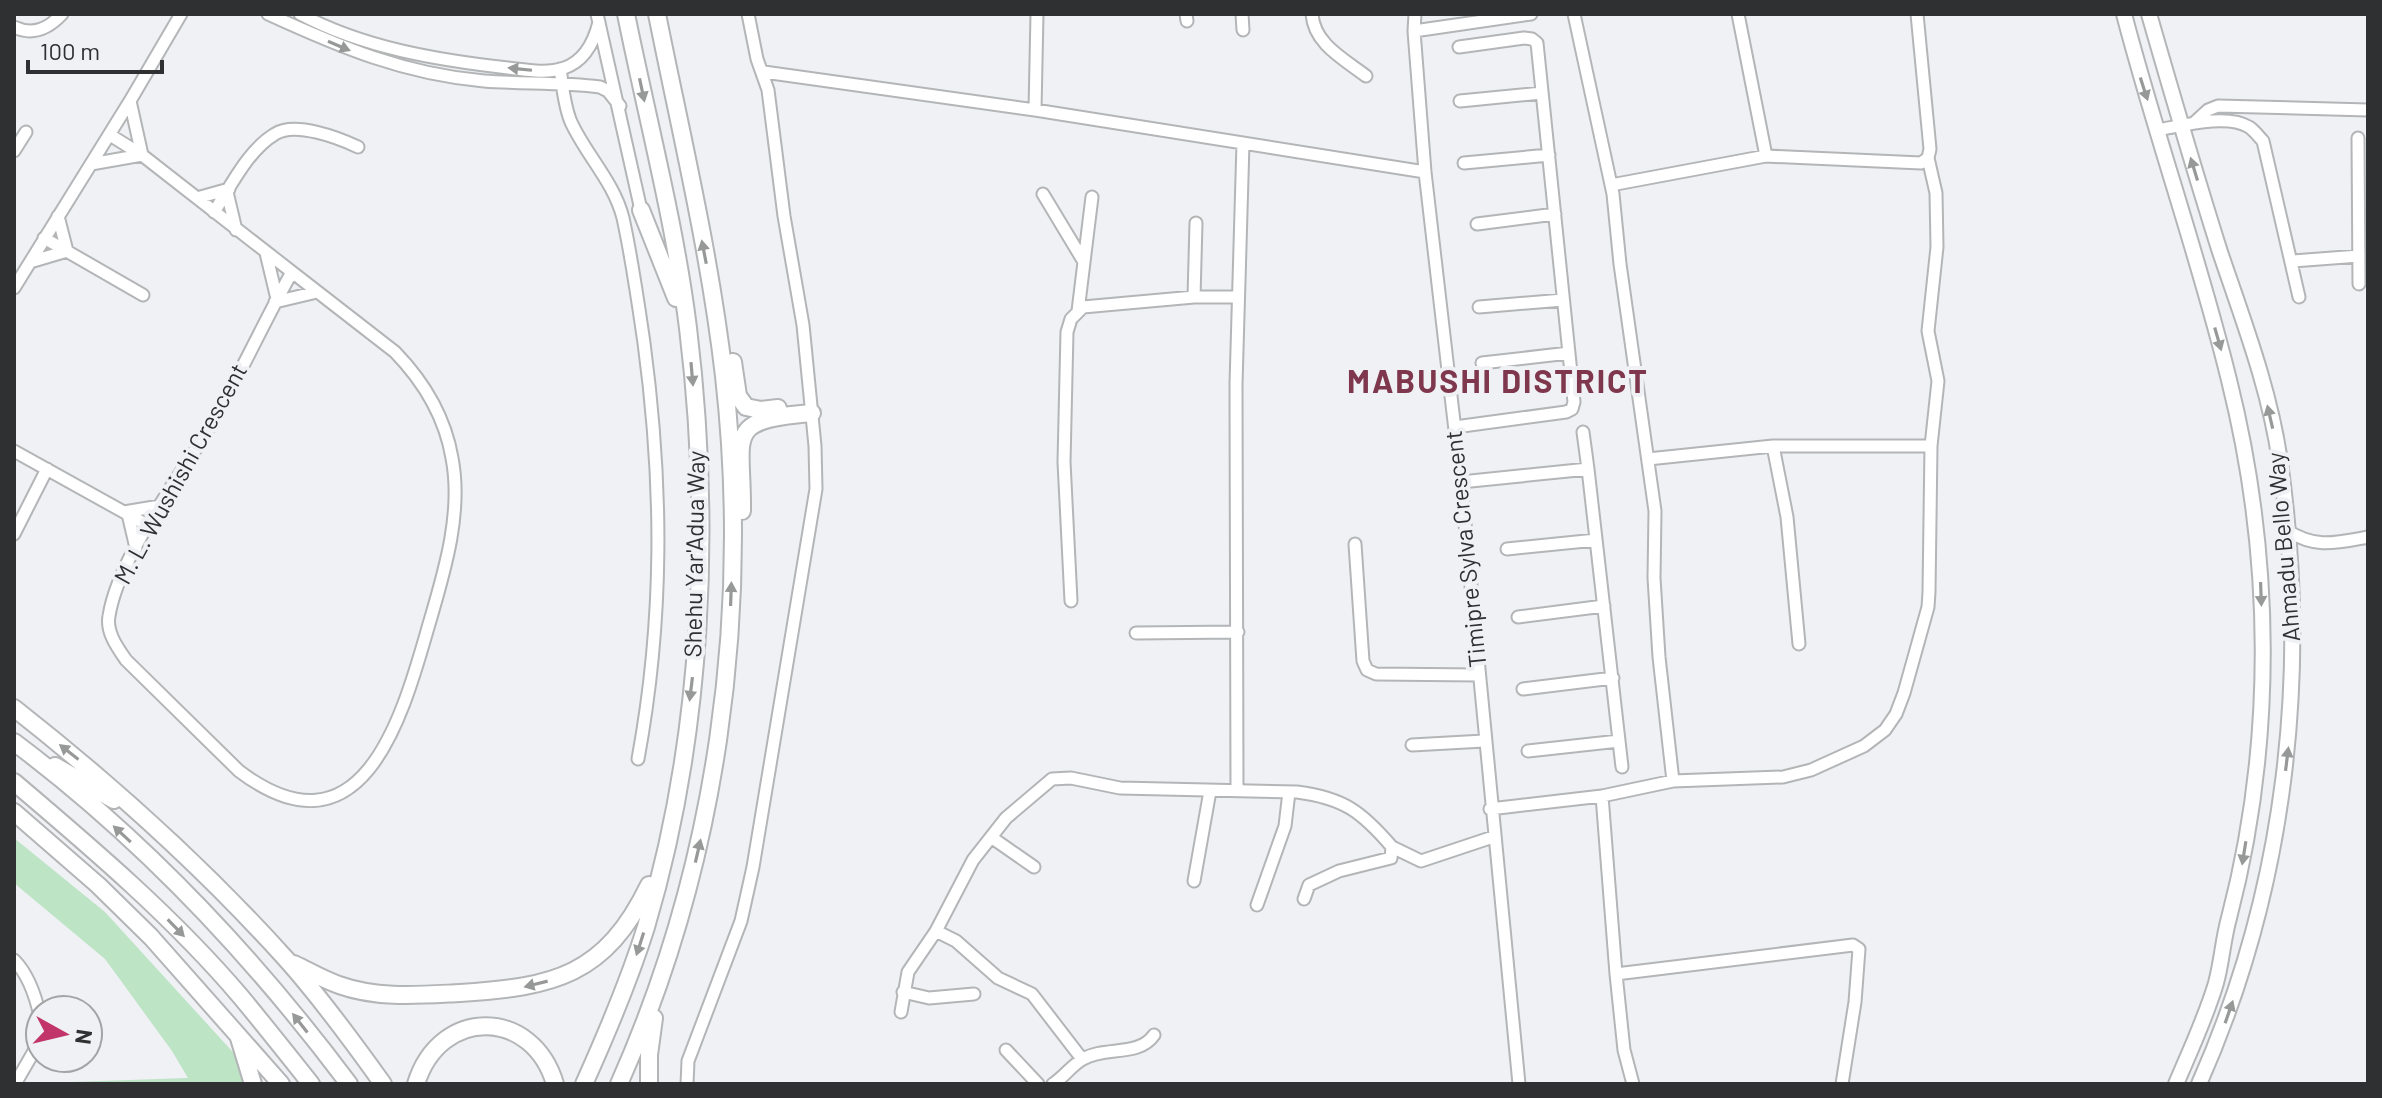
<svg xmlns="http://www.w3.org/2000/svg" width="2382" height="1098" font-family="Barlow,sans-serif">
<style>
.green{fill:#bde4c5}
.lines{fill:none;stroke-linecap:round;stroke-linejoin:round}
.minor-casing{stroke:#b3b5b7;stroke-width:15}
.major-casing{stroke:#b3b5b7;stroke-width:18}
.highway-casing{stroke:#b3b5b7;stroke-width:20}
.minor{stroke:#fff;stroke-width:11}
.major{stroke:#fff;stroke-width:14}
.highway{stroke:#fff;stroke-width:16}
.oneway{fill:#979898}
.labels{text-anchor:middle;stroke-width:8;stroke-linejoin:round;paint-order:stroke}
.street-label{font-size:24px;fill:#2f3031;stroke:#eff1f4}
.district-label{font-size:32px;font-weight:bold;letter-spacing:2px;fill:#7e374d;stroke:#eff1f4}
</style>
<rect width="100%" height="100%" fill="#eff1f4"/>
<path class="green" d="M14,838l91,74 157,172h-248l174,-6 -16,-27 -67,-92 -91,-76z"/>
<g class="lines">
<defs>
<path id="minor" d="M268,14c72,33 136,60 216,67 38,3 77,1 116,6l8,4 12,15
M300,14c64,34 137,46 208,54 18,2 38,6 56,0 21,-7 30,-26 35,-46
M597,14l44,196
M1186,14l1,7
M1242,14l1,16
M1312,14c2,30 32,45 54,62
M1415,14l-1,17 11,141 36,310 58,602
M1574,14l39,180 7,70 35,247 -1,67 5,79 14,124
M1738,14l28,142
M14,27c19,9 34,2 48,-13
M1414,31l117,-17
M560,69c3,18 4,37 11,53 15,33 43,60 52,96 9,41 15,84 21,125 19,142 20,275 -6,416
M764,72l271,38 390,62
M130,101l12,54
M1460,101l82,-8
M1035,110l2,-96
M2195,122l13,-12 10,-4 150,4
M2158,130c23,-4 69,-17 91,-3 5,3 10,10 14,14l36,156
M110,135l32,20 150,117
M2358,138l1,146
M14,151l12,-19
M1464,163l85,-8
M91,164l51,-9
M1611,185l155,-29 155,7 7,-5 2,-9 -13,-135
M227,192l9,38
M1043,194l41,68 -6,49
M197,198l32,-9
M214,212c17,-26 34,-62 61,-78 20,-13 64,4 83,13
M1477,224l78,-10
M44,238l99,57
M266,253l11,46
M2293,261l66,-5
M30,262l37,-11 -9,-35
M1084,262l8,-65
M292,272l103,80c29,30 50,65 57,106 11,57 -9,118 -25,173 -26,91 -67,231 -188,140l-113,-111c-9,-13 -20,-28 -17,-44 9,-58 69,-136 100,-188 30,-50 54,-105 83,-156z
M14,288l116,-187 51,-87
M1194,297l2,-74
M275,302l42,-10
M1479,307l84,-7
M1482,363l87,-10
M1455,427l111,-15 6,-3 2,-7 -37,-359 -5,-4 -8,-1 -65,9
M1583,432l5,37
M1773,446l14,71 12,127
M14,451l135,75
M1648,459l125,-13h158
M1461,482l127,-13 34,298
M124,512l36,-6
M128,514l8,34
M2286,530c30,19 49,13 82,7
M14,534l33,-65
M1355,544l8,117 4,9 9,4 102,1
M1507,549l89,-9
M1071,601l-7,-139 3,-130 4,-13 12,-12 111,-10h43
M1518,617l86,-11
M1136,633l102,-1
M1523,689l90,-11
M1412,745l72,-4
M1528,751l91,-10
M1237,790l-1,-406 7,-241
M1602,796l14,178 8,76 9,34
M1490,809l112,-13 71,-15 110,-4 28,-7 53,-24 21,-16 11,-16 8,-21 24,-86 1,-15 2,-146 7,-65 -10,-50 9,-84 -1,-54 -8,-35
M991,837l43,30
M1392,847l29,14 72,-24
M1194,881l16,-90
M1257,905l28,-79 4,-34
M14,960c14,14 22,38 26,56
M1616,974l237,-29 6,4 -4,53 -13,82
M903,992l26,6 45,-4
M901,1012l7,-40 28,-41
M1006,1050l32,34
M1082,1059l-50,-65 -34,-16 -42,-37 -20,-10 37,-71 33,-42 46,-39 19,-1 49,10 177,4c47,6 65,20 95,55l-1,11 -52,13 -30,14 -5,14
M15,1084l22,-38 3,-16
M687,1084l1,-23 53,-140 12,-54 63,-378 -1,-43 -12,-121 -19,-109 -16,-126 -11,-31 -9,-45
M1053,1084c11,-7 19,-19 30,-25 22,-13 56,-2 71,-24"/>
<path id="major" d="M2124,14c32,123 75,243 105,366 44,176 46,362 0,538 -6,21 -7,43 -13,65 -10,34 -26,68 -40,101
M2149,14c23,80 46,159 71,238 23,68 50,138 60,210 30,211 6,426 -81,622"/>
<path id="highway" d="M641,210l35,88
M733,362l5,34 8,11 15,3 17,-2
M742,511c1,-76 -20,-91 70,-98
M14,708c98,77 189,159 272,251 35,39 67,83 97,125
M14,742c128,96 239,214 335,342
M55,766l59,34
M14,782c79,67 160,136 227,215 24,29 47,58 70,87
M14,812l84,73 53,52 130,147
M294,964c15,7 30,16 45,21 39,14 81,10 121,8 94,-6 145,-17 189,-108
M239,1038l14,46
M416,1084c24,-78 117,-76 139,0
M584,1084c23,-51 45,-103 62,-157 57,-191 66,-402 42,-599 -13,-105 -41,-210 -62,-314
M619,1084c98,-220 132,-468 105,-708 -14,-122 -43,-242 -67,-362
M649,1084v-29l5,-37"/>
</defs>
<use href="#minor" class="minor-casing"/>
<use href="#major" class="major-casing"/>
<use href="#highway" class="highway-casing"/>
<use href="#minor" class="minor"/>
<use href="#major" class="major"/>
<use href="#highway" class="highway"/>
</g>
<defs><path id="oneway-solid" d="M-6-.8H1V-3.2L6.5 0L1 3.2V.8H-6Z" transform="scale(2)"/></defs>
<g class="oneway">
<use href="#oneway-solid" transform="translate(339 46) rotate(23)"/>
<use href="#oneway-solid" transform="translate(520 69) rotate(-174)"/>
<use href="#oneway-solid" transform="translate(2144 89) rotate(72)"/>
<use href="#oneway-solid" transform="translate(642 90) rotate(78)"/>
<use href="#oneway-solid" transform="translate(2194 169) rotate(-107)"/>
<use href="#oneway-solid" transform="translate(704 252) rotate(-101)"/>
<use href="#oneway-solid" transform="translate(2218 339) rotate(74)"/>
<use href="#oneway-solid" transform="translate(692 374) rotate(85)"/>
<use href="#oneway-solid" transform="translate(2270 417) rotate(-103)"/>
<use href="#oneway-solid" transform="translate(731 594) rotate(-88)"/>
<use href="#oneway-solid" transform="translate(2261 594) rotate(88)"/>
<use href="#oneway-solid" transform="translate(691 689) rotate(97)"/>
<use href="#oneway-solid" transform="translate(69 752) rotate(-142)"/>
<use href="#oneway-solid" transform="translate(2287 759) rotate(-83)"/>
<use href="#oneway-solid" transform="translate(122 834) rotate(-137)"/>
<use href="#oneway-solid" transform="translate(698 851) rotate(-77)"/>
<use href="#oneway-solid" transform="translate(2244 853) rotate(99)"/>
<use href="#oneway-solid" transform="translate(176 928) rotate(46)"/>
<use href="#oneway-solid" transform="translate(640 944) rotate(108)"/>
<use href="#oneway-solid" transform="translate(536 984) rotate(166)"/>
<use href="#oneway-solid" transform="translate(2229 1012) rotate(-71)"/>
<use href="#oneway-solid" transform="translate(300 1023) rotate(-128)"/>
</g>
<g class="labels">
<g class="street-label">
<text transform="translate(181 474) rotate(-61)" y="8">M. L. Wushishi Crescent</text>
<text transform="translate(2284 547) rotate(-95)" y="8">Ahmadu Bello Way</text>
<text transform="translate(1466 549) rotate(-96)" y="8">Timipre Sylva Crescent</text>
<text transform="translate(695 554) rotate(-89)" y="8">Shehu Yar'Adua Way</text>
</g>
<g class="district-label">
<text x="1498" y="393">MABUSHI DISTRICT</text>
</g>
</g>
<rect width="2382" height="1098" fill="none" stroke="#2f3031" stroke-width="32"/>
<g transform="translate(64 1034) rotate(98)"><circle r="38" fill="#eff1f4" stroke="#a2a4a6" stroke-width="2"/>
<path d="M0-6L14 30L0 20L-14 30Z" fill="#c1356a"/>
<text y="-12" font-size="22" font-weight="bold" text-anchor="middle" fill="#2f3031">N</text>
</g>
<path d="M28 60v12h134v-12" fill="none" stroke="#2f3031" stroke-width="4"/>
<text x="40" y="60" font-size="24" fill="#2f3031" stroke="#eff1f4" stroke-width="6" paint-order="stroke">100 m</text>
</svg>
